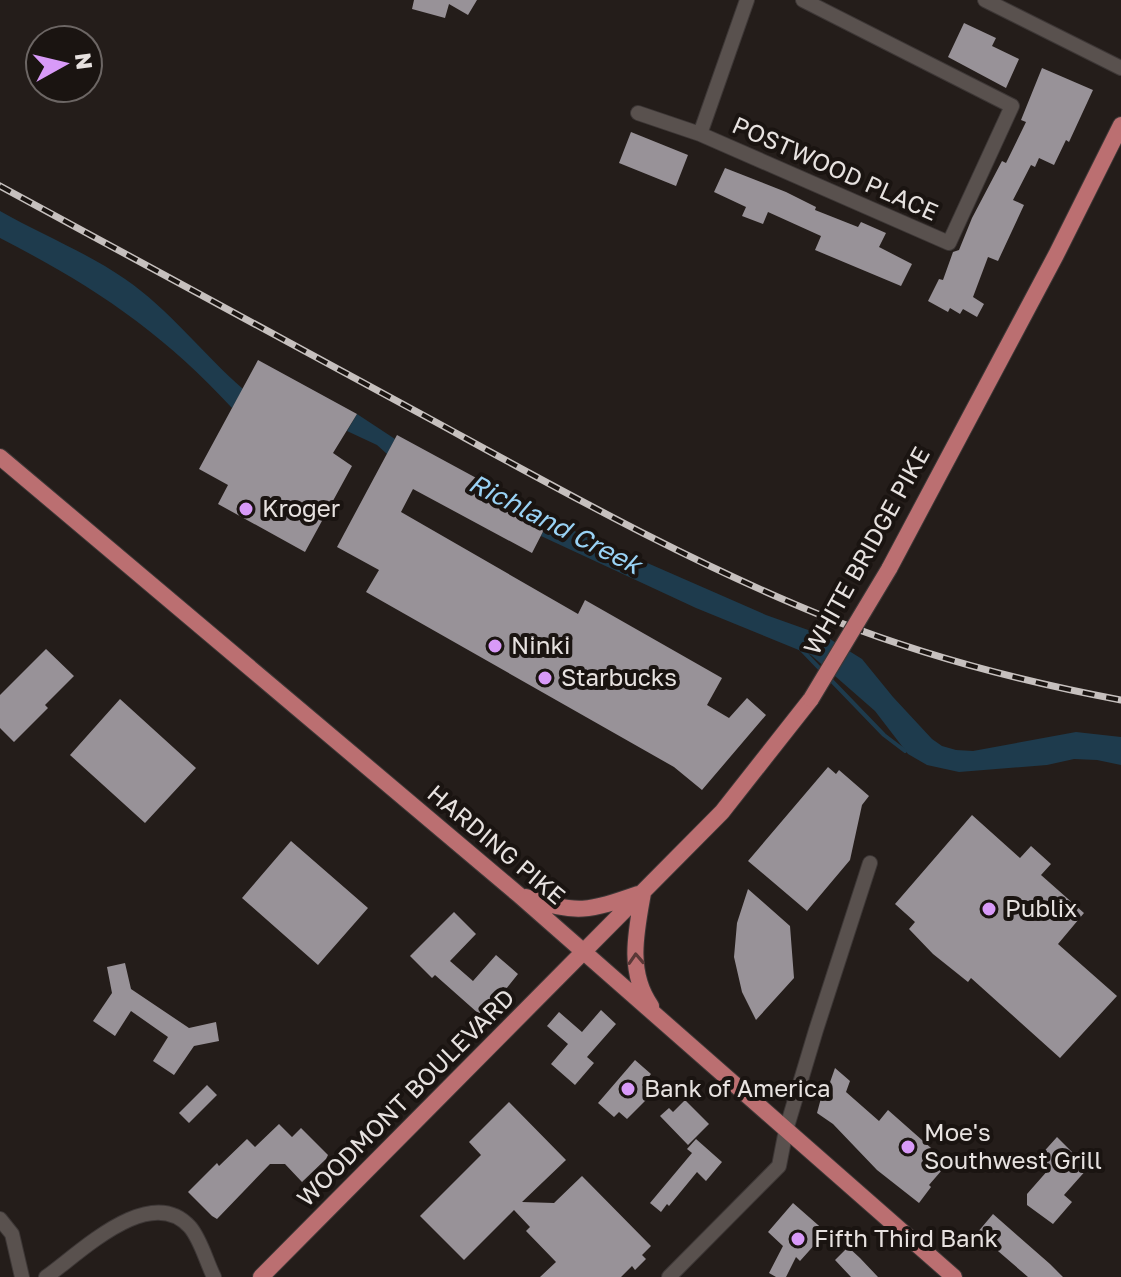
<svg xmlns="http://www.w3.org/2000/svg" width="1121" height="1277" font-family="'Golos Text',sans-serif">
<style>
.water{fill:#1e3b4d}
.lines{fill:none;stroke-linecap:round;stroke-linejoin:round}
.stream{stroke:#1e3b4d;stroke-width:4}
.building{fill:#989298}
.minor-casing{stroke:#3d3736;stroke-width:16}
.major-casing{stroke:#3d3736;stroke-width:18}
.minor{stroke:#59514e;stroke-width:14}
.major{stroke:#bb6f71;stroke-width:16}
.rail-casing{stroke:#c6c0be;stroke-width:7}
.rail{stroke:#1a1411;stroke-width:4;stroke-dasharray:12;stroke-linecap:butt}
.major-bridge-casing{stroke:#3d3736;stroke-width:18;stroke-linecap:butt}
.major-bridge{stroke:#bb6f71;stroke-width:16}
.oneway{stroke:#5a3837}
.poi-dot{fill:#d89af8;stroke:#1a1411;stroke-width:3}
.labels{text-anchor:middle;stroke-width:8;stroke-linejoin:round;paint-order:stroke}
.street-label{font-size:24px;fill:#e7e2e0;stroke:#1a1411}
.poi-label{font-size:24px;fill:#e7e2e0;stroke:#1a1411;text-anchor:start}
.water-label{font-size:26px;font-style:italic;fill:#99d2f5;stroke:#1a1411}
</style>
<rect width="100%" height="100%" fill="#241d1a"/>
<path class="water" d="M0,211c40,23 88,42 125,68 44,30 78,75 118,110l-11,19c-71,-77 -139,-122 -232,-170z
M357,414l38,25 -8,15 -10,-9 -30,-14z
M549,520l217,95 59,21 37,23 31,38 39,42 10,7 14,4 17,1 103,-19 45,5v28l-24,-5 -23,-1 -27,6 -88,7 -32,-7 -19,-11 -33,-43 -64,-56 -115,-47 -155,-72z"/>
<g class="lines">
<path class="stream" d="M800,648l22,23
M828,677l56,58 21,16"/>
</g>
<path class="building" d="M414,0h63l-9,15 -19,-11 -4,14 -33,-9z
M964,23l32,15 -4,8 27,13 -13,29 -58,-31z
M1042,68l51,22 -24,52 -3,-2 -12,25 -15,-7 -4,9 -4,-2 -18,35 11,5 -26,56 -10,-4 -15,40 11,7 -7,13 -14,-8 -3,5 -10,-6 -2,4 -20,-11 11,-22 4,1 10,-28 6,-2 13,-32 30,-57 4,2 20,-41 -5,-2z
M631,132l57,23 -12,31 -57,-23z
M725,168l61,24 30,15 -1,3 43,17 3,-5 25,11 -7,14 33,17 -11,22 -86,-36 6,-14 -53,-24 -5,12 -21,-8 4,-9 -32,-15z
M258,360l99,54 -24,39 19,13 -47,86 -87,-48 10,-19 -29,-16z
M397,435l153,83 -18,35 -119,-64 -12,23 177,102 7,-14 137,78 -15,27 22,13 18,-20 19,17 -64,75 -28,-23 -308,-175 13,-22 -42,-23z
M46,649l28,27 -29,29 3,3 -34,34 -14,-14v-33z
M120,699l76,69 -51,55 -75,-68z
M828,767l8,7 3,-4 30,26 -7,9 -12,55 -43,51 -59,-50z
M972,815l48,43 11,-12 20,18 -10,11 43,38 -26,31 59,52 -57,62 -89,-80 -3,4 -35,-28 -24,-25 6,-7 -20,-18z
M291,841l77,67 -50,57 -76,-67z
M748,889l42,37 4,52 -38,42 -14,-28 -8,-35 3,-34z
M454,912l22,22 -26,27 23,20 23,-26 22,19 -12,15 -3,-2 -24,27 -44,-39 -3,3 -22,-22z
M125,963l6,26 58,39 27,-6 3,19 -25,5 -20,29 -21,-14 15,-24 -37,-26 -16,25 -22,-15 19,-28 -5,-26z
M601,1010l15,14 -29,33 7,6 -19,22 -24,-21 17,-20 -21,-18 12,-14 23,20z
M635,1060l16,14 -9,11 10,9 -25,25 -8,-7 -5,5 -16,-14z
M835,1068l15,13 -4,11 33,29 9,-11 60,53 -19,22 2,2 -12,16 -42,-33 -44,-46 -16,-11 7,-26 4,1z
M207,1085l10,10 -28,28 -10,-10z
M685,1100l24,24 -21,21 -28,-29 9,-8 4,4z
M509,1102l57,58 -44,42 32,1 28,-27 69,70 -9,9 4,4 -11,11 -3,-4 -11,11h-81l16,-15 -30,-31 4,-4 -16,-17 -50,50 -44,-44 61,-61 -12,-13z
M279,1124l13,13 9,-9 27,27 -2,4 -24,23 -17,-18h-15l-53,55 -5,-3 -24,-24 29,-29 2,3 28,-27 8,8z
M1057,1137l31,31 -24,27 8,7 -19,22 -26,-19v-11l22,-25 -10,-12z
M696,1139l26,23 -16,19 -9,-9 -28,34 -2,-2 -6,8 -11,-9 42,-50 -5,-4z
M793,1203l33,29 -26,29 -4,-4 -10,20h-10l-7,-4 14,-27 -15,-14z
M993,1214l57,50 13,13h-35l-51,-44z
M848,1247l12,11 18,19h-27l-16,-17z"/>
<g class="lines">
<defs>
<path id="minor" d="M985,0l136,68
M638,113l62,21 249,109 63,-137 -209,-106
M700,134l47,-134
M0,1219l12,15 10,43
M46,1277c33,-23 104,-95 144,-50 11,13 16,34 24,50
M669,1277l110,-111 7,-36 30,-100 54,-167"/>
<path id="major" d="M0,457l519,438 435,382
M889,569l167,-314 65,-130
M643,893c-7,39 -16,79 8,113
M526,897c51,18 63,14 112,-3
M261,1277l461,-465 89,-113"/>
</defs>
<use href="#minor" class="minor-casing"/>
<use href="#major" class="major-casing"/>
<use href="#minor" class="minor"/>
<use href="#major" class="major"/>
<defs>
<path id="rail" d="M0,186c144,78 288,156 432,234 132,72 262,145 401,200 92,36 191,62 288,80"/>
</defs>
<use href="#rail" class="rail-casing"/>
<use href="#rail" class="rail"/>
<defs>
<path id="major-bridge" d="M811,699l78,-130"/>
</defs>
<use href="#major-bridge" class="major-bridge-casing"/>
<use href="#major-bridge" class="major-bridge"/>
</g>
<defs><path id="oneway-chevron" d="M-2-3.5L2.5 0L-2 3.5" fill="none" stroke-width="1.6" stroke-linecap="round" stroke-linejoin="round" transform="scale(2)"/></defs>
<use class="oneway" href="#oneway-chevron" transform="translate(636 959) rotate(-93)"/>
<g class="poi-dot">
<circle cx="246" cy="509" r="8"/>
<circle cx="495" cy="646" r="8"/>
<circle cx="545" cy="678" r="8"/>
<circle cx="989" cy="909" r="8"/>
<circle cx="628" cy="1089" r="8"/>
<circle cx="908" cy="1147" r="8"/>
<circle cx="798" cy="1239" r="8"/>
</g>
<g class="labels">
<g class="street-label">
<text transform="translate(835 169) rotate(24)" y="8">POSTWOOD PLACE</text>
<text transform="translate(867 551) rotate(-61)" y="8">WHITE BRIDGE PIKE</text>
<text transform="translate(496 845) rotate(40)" y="8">HARDING PIKE</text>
<text transform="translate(406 1098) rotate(-45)" y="8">WOODMONT BOULEVARD</text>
</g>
<g class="poi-label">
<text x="262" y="517">Kroger</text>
<text x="511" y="654">Ninki</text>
<text x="561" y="686">Starbucks</text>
<text x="1005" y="917">Publix</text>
<text x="644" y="1097">Bank of America</text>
<text x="924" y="1141">Moe's<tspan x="924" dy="28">Southwest Grill</tspan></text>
<text x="814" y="1247">Fifth Third Bank</text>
</g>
<g class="water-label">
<text transform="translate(555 524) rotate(27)" y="9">Richland Creek</text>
</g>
</g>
<g transform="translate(64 64) rotate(82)"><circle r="38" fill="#1a1411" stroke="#6c6664" stroke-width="2"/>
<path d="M0-6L14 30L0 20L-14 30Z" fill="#d89af8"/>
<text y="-12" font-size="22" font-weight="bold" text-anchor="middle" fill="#e7e2e0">N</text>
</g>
</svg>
